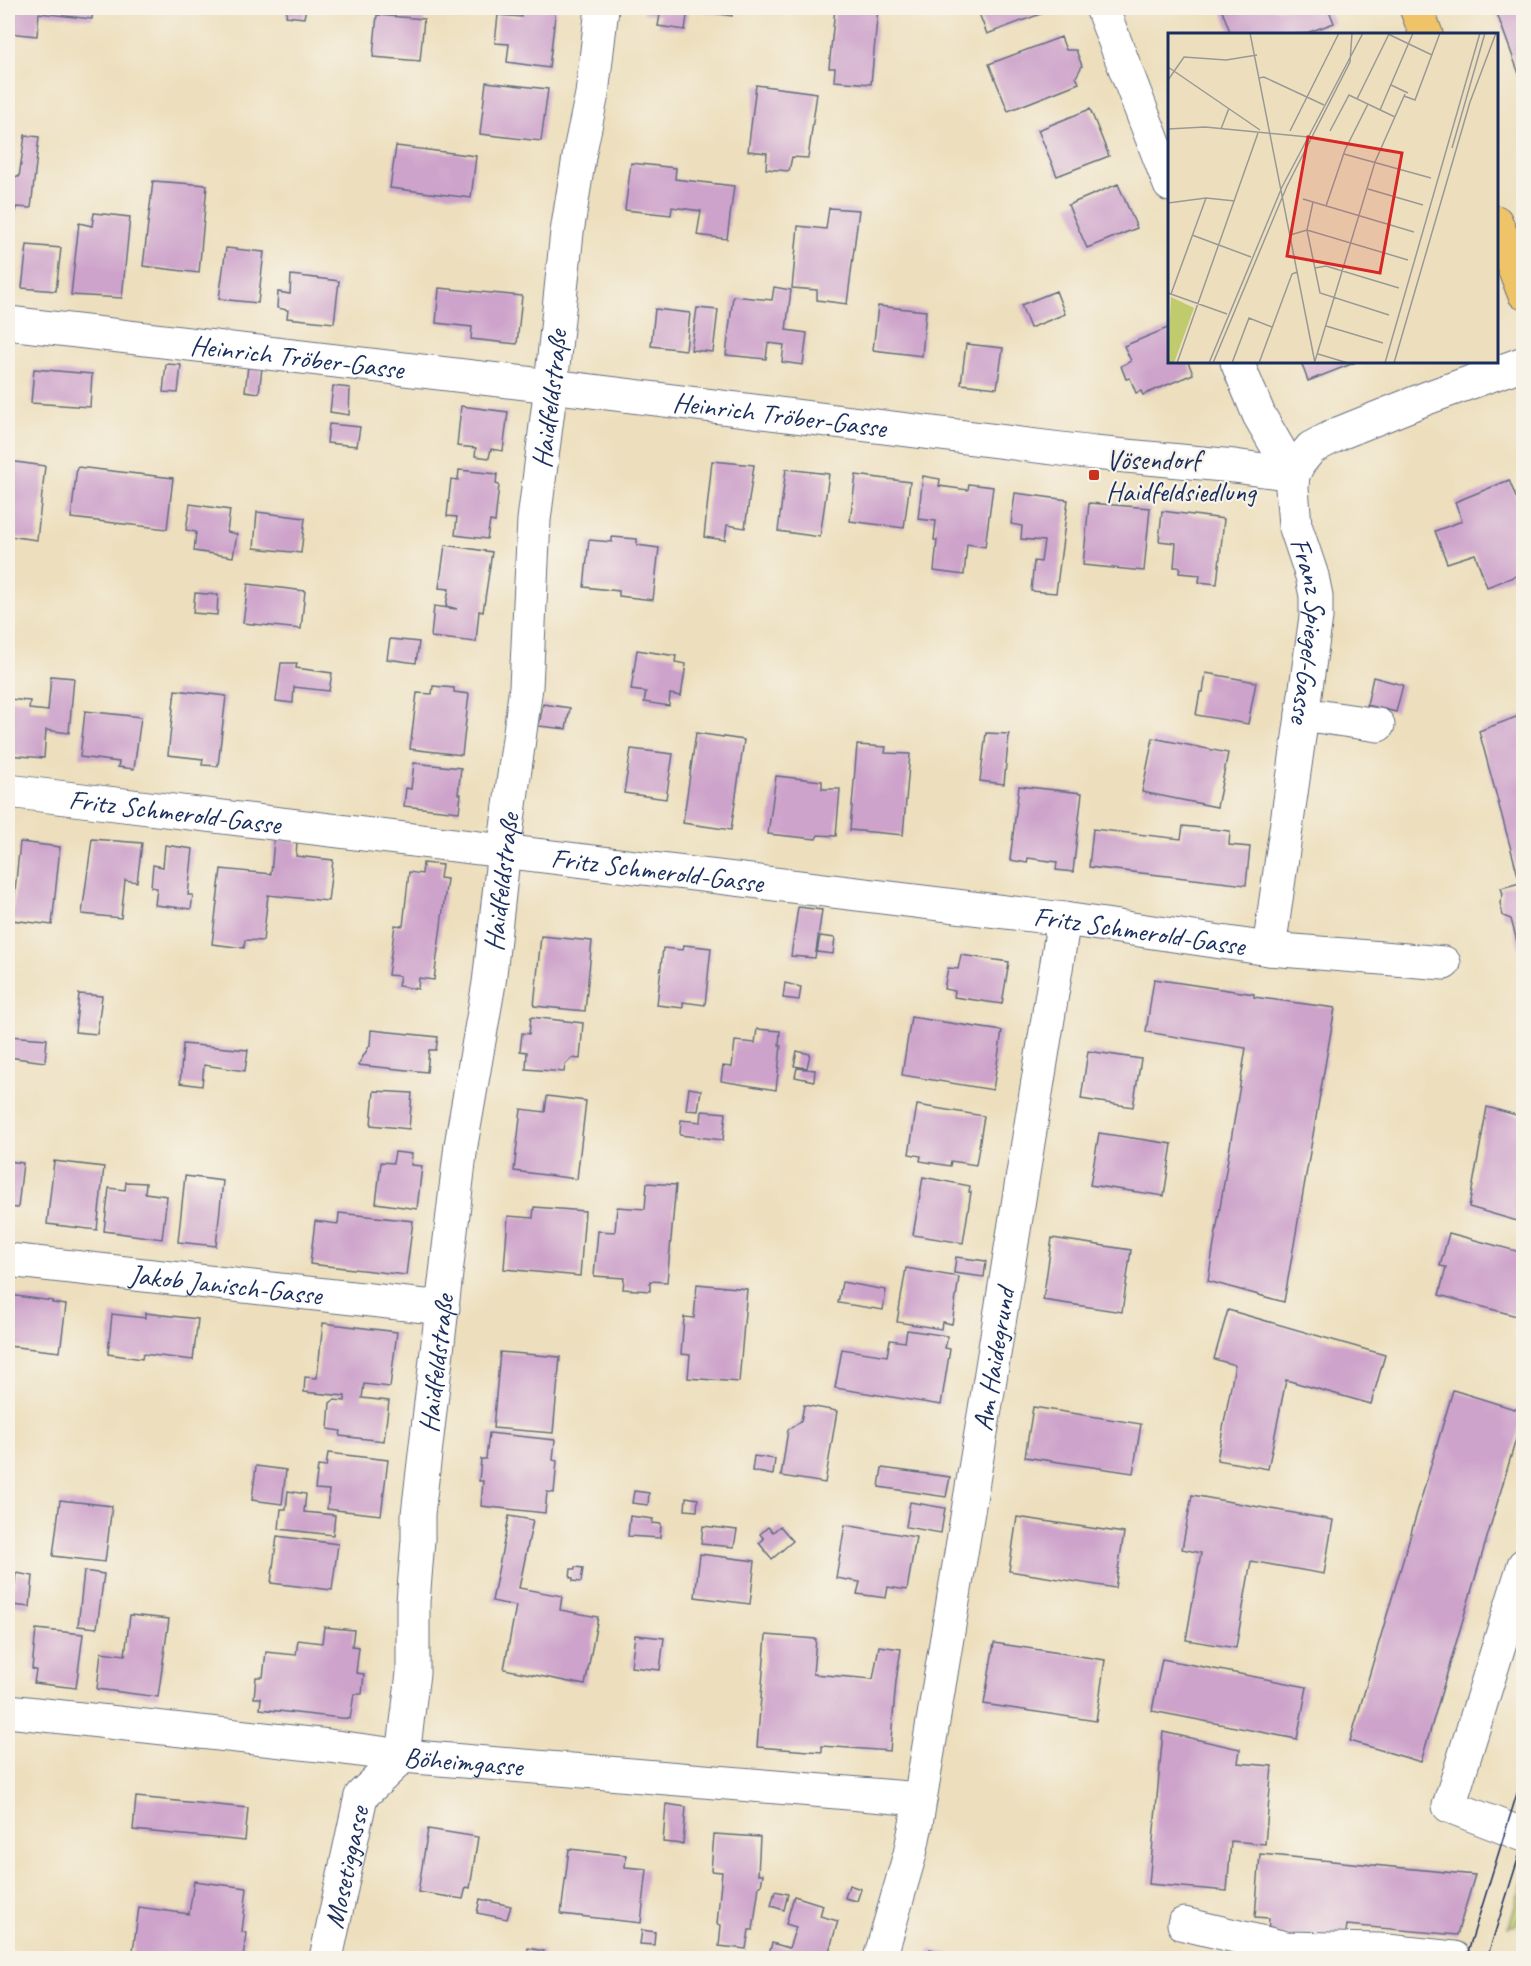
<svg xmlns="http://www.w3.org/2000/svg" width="1531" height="1966" font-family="Caveat,sans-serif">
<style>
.green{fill:#bfcb6d;stroke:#6d7d66;stroke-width:1.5}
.building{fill:#cda3cb}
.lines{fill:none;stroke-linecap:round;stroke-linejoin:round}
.minor-casing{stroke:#646d7f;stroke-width:35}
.major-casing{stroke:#646d7f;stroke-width:35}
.minor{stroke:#fff;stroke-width:33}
.major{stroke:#efc469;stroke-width:33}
.tram{stroke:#1b2f5e;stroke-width:1.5}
.poi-dot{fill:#c8321e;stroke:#f7f3e8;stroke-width:2}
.labels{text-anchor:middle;stroke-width:4.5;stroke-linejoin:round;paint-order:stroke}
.street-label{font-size:28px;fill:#1b2f5e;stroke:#f7f3e8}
.poi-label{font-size:28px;fill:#1b2f5e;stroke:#f7f3e8;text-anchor:start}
.inset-road{fill:none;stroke:#999997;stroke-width:1.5}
.view{fill:#d62828;fill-opacity:0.15;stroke:#d62828;stroke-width:3}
.inset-edge{fill:none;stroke:#1b2f5e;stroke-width:3}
</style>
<rect width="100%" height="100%" fill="#f7f3e8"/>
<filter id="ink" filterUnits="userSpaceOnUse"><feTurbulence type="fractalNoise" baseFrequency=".0167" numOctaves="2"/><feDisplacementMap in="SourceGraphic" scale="12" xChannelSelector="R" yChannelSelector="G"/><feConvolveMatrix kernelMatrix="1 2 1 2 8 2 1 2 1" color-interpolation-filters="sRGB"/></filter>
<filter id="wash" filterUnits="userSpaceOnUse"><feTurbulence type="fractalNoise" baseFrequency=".008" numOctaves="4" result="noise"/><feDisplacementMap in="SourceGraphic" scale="24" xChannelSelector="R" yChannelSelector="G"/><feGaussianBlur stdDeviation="1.35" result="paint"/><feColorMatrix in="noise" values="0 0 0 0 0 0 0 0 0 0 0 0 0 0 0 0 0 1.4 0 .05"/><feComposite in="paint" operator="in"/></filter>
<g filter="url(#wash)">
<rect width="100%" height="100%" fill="#eddfbd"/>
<path class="green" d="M1523,1879v26l-7,20 -7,2z"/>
<g id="blocks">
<path class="building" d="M8,8h85l-1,11 -53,-6 -2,23 -29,-3z
M143,8h25v4l-25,-3z
M287,8h19l-2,10 -18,-2z
M345,8h23v4l-23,-3z
M522,8h34l-7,60 -42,-6 2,-18 -14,-1 3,-28 23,2z
M644,8h89l-1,8 -44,-7 -3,21 -27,-4 2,-11 -17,-2z
M835,8h43l-7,76 -37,-3 1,-13h-6z
M977,8h76l1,1 -67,25z
M1221,8h107l6,15 -30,11h-73z
M1495,8h29v68l-5,-2z
M377,15l47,4 -4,42 -47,-4z
M1061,37l5,13h10l6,16 -6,11 3,6 -71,28 -19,-47z
M486,82l62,7 -7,52 -61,-7z
M756,85l61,8 -9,65 -16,-1 -3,14 -23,-2 1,-16 -19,-2z
M1090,109l19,47 -52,20 -19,-46z
M25,135l14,2 -8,71 -15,-1 -2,21 -6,-1 1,-52 10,2z
M396,146l80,10 -5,42 -81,-10z
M631,163l45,5 -1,11 59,7 -7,53 -30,-4 4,-24 -29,-4 -1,8 -46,-5z
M153,181l54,4 -8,88 -56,-7z
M1118,184l19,44 -50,20 -19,-43z
M829,208l30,2 -12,94 -30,-4v-10l-25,-2 6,-62 28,3z
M94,213l36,4 -8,81 -51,-3 8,-72 13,3z
M27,245l34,3 -5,43 -34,-3z
M226,248l38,4 -6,51 -39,-4z
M291,275l48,6 -5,42 -47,-5 1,-8 -11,-2 1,-16 12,2z
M774,287l17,3 -5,40 21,3 -4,32 -21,-3 2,-17 -16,-2 -2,16 -40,-4 7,-59 39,4z
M439,288l83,8 -5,48 -46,-5 1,-12 -36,-4z
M1056,291l9,23 -35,14 -9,-23z
M878,306l48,5 -4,45 -49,-6z
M697,308l21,2 -5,42 -22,-2z
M655,309l35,4 -4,37 -35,-4z
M1170,327v35h18l5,12 -50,21 -2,-4 -5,2 -6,-15 -4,1 -5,-13 10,-5 -7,-15z
M966,344l37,4 -6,40 -36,-4z
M1301,362h53v1l-46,18z
M166,364l15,1 -3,28 -15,-1z
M248,366l14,2 -3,25 -14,-2z
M34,369l58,5 -2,33 -59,-4z
M333,386l17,2 -1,27 -19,-3z
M461,406l47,6 -5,39 -12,-2 -2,9 -14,-2 1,-8 -19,-2z
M329,424l31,3 -3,19 -30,-3z
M8,461l37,5 -8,74 -29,-4z
M712,461l42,4 -9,63 -18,-3 -2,15 -21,-3z
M77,467l96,11 -6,51 -96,-11z
M786,469l43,5 -9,63 -42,-6z
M459,470l38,4 -1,10 3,1 -4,37 -5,-1 -3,18 -32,-4 2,-18 -10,-1 4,-37 7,1z
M856,475l54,7 -6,46 -54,-7z
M923,476l17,3 -1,7 29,4 1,-6 24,3 -8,60 -18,-3 -3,31 -30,-4 3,-31h-3l2,-19 -18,-2z
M1509,480l15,37v56l-37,14 -12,-33 -28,9 -12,-32 27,-10 -7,-19z
M1015,493l53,7 -12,93 -25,-2 3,-30 7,1 3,-21 -23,-2 1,-13 -11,-2z
M1089,503l61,5 -6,63 -61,-6z
M190,504l40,6 -3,22 10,2 -4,23 -39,-6 2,-19 -10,-2z
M1162,511l62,8 -7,65 -18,-2 1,-7 -21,-2 1,-6h-6l2,-24 -17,-2z
M257,512l48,6 -4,35 -47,-5z
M612,537l25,2v6l22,3 -6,52 -34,-4v-5l-35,-4 5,-47 23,2z
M445,545l47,7 -9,60 -4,-1 -3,31 -45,-5 3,-31 23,3 -11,-3 3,-17 -10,-1z
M248,584l57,7 -4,38 -58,-6z
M195,593l23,2 -1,20 -24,-2z
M390,639l29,3 -3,21 -29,-4z
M637,650l39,6 -1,6 11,2 -5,32 -11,-2 -1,12 -25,-4 2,-10 -15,-2z
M281,663h16l-1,5 36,5 -3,18 -35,-4 -1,16 -17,-2z
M1206,673l50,9 -8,42 -52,-9 4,-23h3z
M51,676l23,2 -5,55 -23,-3 -2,28 -36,-3v-56l22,2 -1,8 19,2z
M1373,677l30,8 -7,27 -29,-7z
M433,686l21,2v4l15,2 -7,61 -52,-6 7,-56 15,1z
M175,690l51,6 -8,70 -16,-1 1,-6 -35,-4z
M543,704l27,4 -4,21 -27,-3z
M85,711l56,6 -7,52 -16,-2 1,-5 -39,-5z
M1524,714v234l-5,1 -8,-30 -8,-3 -3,-13 3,-9 -2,-6 19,-5 -41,-152z
M696,733l48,7 -13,90 -48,-7z
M986,733l23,1 -5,50 -24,-3z
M1153,738l75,15 -11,54 -75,-15z
M857,745l29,2 -1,6 25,1 -7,81 -53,-5z
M631,749l42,5 -7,45 -42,-6z
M414,763l47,5 -3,26h3l-2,18 -55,-6 2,-18 5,1z
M776,776l46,5v8h18l-4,47 -18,-1 -2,4 -48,-5z
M1019,786l63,7 -9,79 -17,-2 1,-8 -29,-4 -1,5 -17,-3z
M1183,826l47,5 -1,14 21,2 -4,38 -157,-18 4,-38 88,10z
M92,839l50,4 -5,39 -12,-2 -4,38 -39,-4z
M274,839l23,3 -1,14 37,4 -5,41 -60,-6 -5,46 -18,-1 -1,8 -32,-4 9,-75 50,5z
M20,842l40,5 -8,78 -40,-5z
M165,845l28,4 -5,46h5l-2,14 -36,-4 2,-17 -6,-1 2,-22 10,2z
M423,863l19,2 -2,13 7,1 -13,101 -15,-2 -1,11 -20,-3 2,-10 -12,-1 7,-50 8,1 6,-54 13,2z
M798,907l24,3 -7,48 -24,-2z
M541,936l51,5 -7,70 -51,-5z
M820,936l15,2 -2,16 -16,-2z
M684,945l27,3 -6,57 -22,-3v6l-26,-3 6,-57 20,2z
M961,955l48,7 -7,42 -48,-7 1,-6 -11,-2 4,-21 10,1z
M1154,979l100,15v3l81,11 -51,294 -76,-21 38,-233 -100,-16z
M785,983l16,4 -2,13 -16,-2z
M79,994l23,2 -5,38 -22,-2z
M531,1017l52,6 -3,36 -8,-1 -7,7 -1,7 -38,-3 1,-17 -7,-1 2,-18 7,1z
M911,1017l91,14 -9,59 -91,-15z
M757,1029l23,2 -1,15h2l-5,44 -55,-9 2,-15 9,1 3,-26 20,2z
M371,1030l67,7 -2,13h-7l-2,22 -69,-7 12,-20z
M8,1036l39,3 -2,23 -37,-5z
M183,1044l65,6 -3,21 -41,-6 -2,21 -22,-3z
M797,1051l13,3 -3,14 -13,-2z
M1088,1051l53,8 -8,48 -52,-8z
M797,1068l18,2 -1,11 -19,-4z
M689,1088l12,2 -3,21 -12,-1z
M374,1091l38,2 -3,36 -38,-4z
M547,1096l39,5 -9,78 -63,-8 7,-62 24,3z
M917,1105l67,11 -8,49 -25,-4 -1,5 -30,-5 1,-5 -12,-2z
M1487,1107l37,10v106l-55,-16z
M702,1111l24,2 -3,27 -43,-5 1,-15 20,2z
M1099,1133l73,11 -8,52 -74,-11z
M395,1152l17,2 -1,11 11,1 -5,43 -41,-6 5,-41 12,1z
M8,1161l15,2 -5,45 -10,-1z
M54,1161l50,6 -7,63 -50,-6z
M185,1176l38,5 -7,65 -38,-4z
M923,1177l47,9 -1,6h2l-8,51 -50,-8z
M126,1182l20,1 -1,10 22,3 -5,43 -58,-8 5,-43 16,2z
M647,1183l29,2 -9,97 -17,-1v10l-27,-2 1,-11 -30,-2 4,-45 17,1 2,-25 28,2z
M534,1207l51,4 -5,65 -76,-7 4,-53 25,2z
M339,1213l74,8 -7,54 -96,-11 5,-43 23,3z
M1449,1233l75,20v65l-85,-23 7,-28 -6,-1z
M1052,1238l79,12 -9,62 -79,-12z
M956,1257l30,4 -2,16 -30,-4z
M906,1268l53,9 -7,47 -10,-2 -1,7 -44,-7z
M842,1282l44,8 -3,20 -45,-7z
M697,1284l50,5 -8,93 -51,-4 2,-23 -9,-1 3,-37 10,1z
M9,1295l44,6 -1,2 14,2 -6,47 -52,-6z
M1228,1310l157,45 -14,49 -85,-24 -18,89 -51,-9 18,-95 -21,-6z
M145,1313l53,6 -5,41 -50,-6 -1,5 -34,-5 4,-40 33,4z
M323,1323l74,9 -7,55 -26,-3 -2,14 27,3 -5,40 -44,-5 1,-5 -13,-2 2,-26 4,-3 11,1v-5l-41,-4 1,-15 12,1z
M907,1330l41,6 -3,12 5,1 -9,56 -106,-17 7,-39 45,7 3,-16 15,2z
M500,1352l60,5 -7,76 -60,-5z
M1453,1390l71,22 -103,350 -71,-21z
M804,1405l33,6 -12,72 -44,-7 7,-46 13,-9z
M1033,1407l108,17 -8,49 -108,-16z
M489,1433l66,7 -2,20 4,1 -3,32 -7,-1 -2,21 -64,-7 2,-25h-4l2,-22h5z
M328,1453l60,7 -7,55 -54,-6 2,-19 -14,-1 3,-23 8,1z
M754,1456l21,3 -2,16 -21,-4z
M256,1466l30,4 -4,34 -30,-4z
M882,1468l68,9 -4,20 -67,-10z
M288,1491l18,3 -2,18 31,3 -2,20 -54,-6 2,-20h5z
M634,1491l15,2 -1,12 -16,-2z
M1192,1495l141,25 -9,54 -73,-13 -15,87 -50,-8 15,-87 -19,-4z
M686,1497l12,2 -1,12 -12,-1z
M60,1500l52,6 -7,56 -52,-6z
M910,1502l35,6 -4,25 -35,-6z
M509,1516l24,4 -14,68 43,8 -2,14 38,7 -13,68 -81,-16 12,-63 -24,-5z
M630,1516l23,3 -1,4 9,1 -1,14 -32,-2z
M1017,1517l107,16 -9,55 -106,-17z
M845,1525l71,12 -9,53 -19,-3 -2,11 -29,-4 3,-12 -24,-4z
M703,1526l34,4 -3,17 -33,-3z
M780,1526l13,15 -21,18 -13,-16 5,-4 -4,-5 8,-7 5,5z
M277,1536l61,8 -6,46 -61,-7z
M700,1554l55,7 -5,43 -55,-7z
M575,1567l8,1 -2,14 -8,-1v-3h-3l1,-9h4z
M84,1571l20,3 -7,54 -19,-2z
M16,1573l17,3 -3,31 -18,-2z
M130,1615l39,4 -11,78 -61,-8 4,-37 24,3z
M324,1627l30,3 -2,16 7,1 -3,26 8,1 -2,20h-8l-4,25 -90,-10 1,-11h-7l2,-21h7l3,-25 30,3 2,-15 24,3z
M36,1629l47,5 -7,54 -42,-5 2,-13 -4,-1z
M635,1635l29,3 -4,32 -29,-3z
M766,1635l50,4 -3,35 60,5 6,-33 22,3 -5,32 -6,70 -68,-5v6l-65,-5z
M994,1643l111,17 -9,61 -112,-17z
M1162,1659l145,28 -10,52 -145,-28z
M1163,1732l77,17 -2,14 34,3 -7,78 -34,-3 -4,50 -78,-7z
M136,1797l112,11 -3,33 -112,-11z
M666,1804l20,3 -3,37 -20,-2z
M428,1829l50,8 -8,51 -4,-1 -3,12 -45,-7z
M714,1834l46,3 -2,37h5l-2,12h-2l-6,44h-4l-3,19 -27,-3 2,-21 -4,-1 5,-52 -11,-1z
M569,1849l57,6 -1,12 22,2 -6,54 -80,-9z
M1260,1854l215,21 -18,60 -110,-10 -2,13 -77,-3 1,-17 -14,-1z
M194,1881l53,7 -5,44 4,1 -3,25h-111l7,-51 50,7z
M849,1885l12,4 -4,12 -12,-3z
M775,1891l13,3 -4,16 -13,-4z
M794,1896l29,9 -3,11 18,5 -11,37h-59l4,-15 17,5 7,-21 -10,-3z
M480,1899l31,7 -4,13 -30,-6z
M642,1930l13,2 -1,13 -14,-1z
M528,1948l16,3 -2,7h-16z
M930,1949l32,9h-36z"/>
</g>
</g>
<g filter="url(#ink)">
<use href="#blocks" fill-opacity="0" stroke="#646d7f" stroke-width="1.5"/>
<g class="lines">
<defs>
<g id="minor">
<path d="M1102,8l68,177"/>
<path id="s1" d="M8,323l543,63 543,67 140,13 59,8"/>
<path id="s2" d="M1237,362l22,53 34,59 -1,14 3,37 17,51 4,20v21l-47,332"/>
<path d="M1293,474l6,-11 12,-15 29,-15 87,-35 97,-35"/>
<path d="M1302,714l76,11"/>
<path id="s3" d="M8,791l1056,128 205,30 175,14"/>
<path id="s4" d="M8,1260l435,48"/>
<path d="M1524,1565l-75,241 75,29"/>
<path id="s5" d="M8,1711l321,35 74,10 517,43"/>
<path d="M1184,1924l102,24 92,2 76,8"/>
<path id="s6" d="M326,1958l35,-162 42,-40 10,-83v-71l5,-62v-26l43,-369 28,-162 15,-133 22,-163 8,-167 17,-134 16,-154 13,-81 12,-57 10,-86"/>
<path id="s7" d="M880,1958l30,-104 6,-30 74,-445 74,-460"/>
</g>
<path id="major" d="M1416,8l10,26
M1496,222l28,71"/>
</defs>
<use href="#minor" class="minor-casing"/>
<use href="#major" class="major-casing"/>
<use href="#minor" class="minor"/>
<use href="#major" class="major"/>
<path class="tram" d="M1466,1958l58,-187
M1487,1958l37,-118"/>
</g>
</g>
<rect class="poi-dot" x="1088" y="469" width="12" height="12" rx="3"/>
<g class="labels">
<g class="street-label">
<text dy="10" stroke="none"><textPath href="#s1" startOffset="291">Heinrich Tröber-Gasse</textPath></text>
<text dy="10" stroke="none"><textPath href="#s6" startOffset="1590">Haidfeldstraße</textPath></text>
<text dy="10" stroke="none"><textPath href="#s1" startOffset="777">Heinrich Tröber-Gasse</textPath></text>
<text dy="10" stroke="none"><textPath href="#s2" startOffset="285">Franz Spiegel-Gasse</textPath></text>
<text dy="10" stroke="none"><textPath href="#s3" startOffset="168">Fritz Schmerold-Gasse</textPath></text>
<text dy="10" stroke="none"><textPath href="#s3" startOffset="654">Fritz Schmerold-Gasse</textPath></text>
<text dy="10" stroke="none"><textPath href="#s6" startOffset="1104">Haidfeldstraße</textPath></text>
<text dy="10" stroke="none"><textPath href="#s3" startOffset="1140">Fritz Schmerold-Gasse</textPath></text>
<text dy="10" stroke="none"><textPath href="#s4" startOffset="219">Jakob Janisch-Gasse</textPath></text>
<text dy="10" stroke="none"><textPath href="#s7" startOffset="610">Am Haidegrund</textPath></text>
<text dy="10" stroke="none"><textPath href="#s6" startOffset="618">Haidfeldstraße</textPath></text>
<text dy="10" stroke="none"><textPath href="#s5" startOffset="458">Böheimgasse</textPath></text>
<text dy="10" stroke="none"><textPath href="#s6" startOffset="93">Mosetiggasse</textPath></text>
</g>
<g class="poi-label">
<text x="1106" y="469">Vösendorf<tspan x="1106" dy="32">Haidfeldsiedlung</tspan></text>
</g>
</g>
<g transform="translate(1168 33)">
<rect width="330" height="330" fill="#eddfbd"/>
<path d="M3,264l23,11 -20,55h-6z" fill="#bfcb6d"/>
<path class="inset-road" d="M82,0l65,330M220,1l44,21M0,34l92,63M91,45l5,-1 60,28M0,47l16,-23 42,3 31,-5M223,52l17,8M236,63l11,4 25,-67M189,66l32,-65M212,77l33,-77M0,96l37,-2 103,10M53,96l8,-21M122,98l49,-98M162,98l19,-36 46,22M284,115l33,-115M176,121l87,24M200,156l55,16M135,166l111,33M145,169l-6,28 13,63 69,22M0,170l38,-5 29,3M158,173l19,-56 23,-46M24,202l59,22M122,202l17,-5 101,30M147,235l11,-2 73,22M0,260l59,21M3,261l35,-96M158,293l57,17M150,321l30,9M147,328l60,-199 30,-68M9,330l81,-230M41,330l73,-176 81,-154M45,330l74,-177 63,-124 2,-29M64,330l17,-45 23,9M91,330l33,-89 5,-2M217,330l95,-330M226,330l76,-261 26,-69"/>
<path class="view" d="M140,104l94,16 -22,120 -93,-17z"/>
<rect width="330" height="330" class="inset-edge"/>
</g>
<rect width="1531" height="1966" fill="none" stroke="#f7f3e8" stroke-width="30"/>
</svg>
